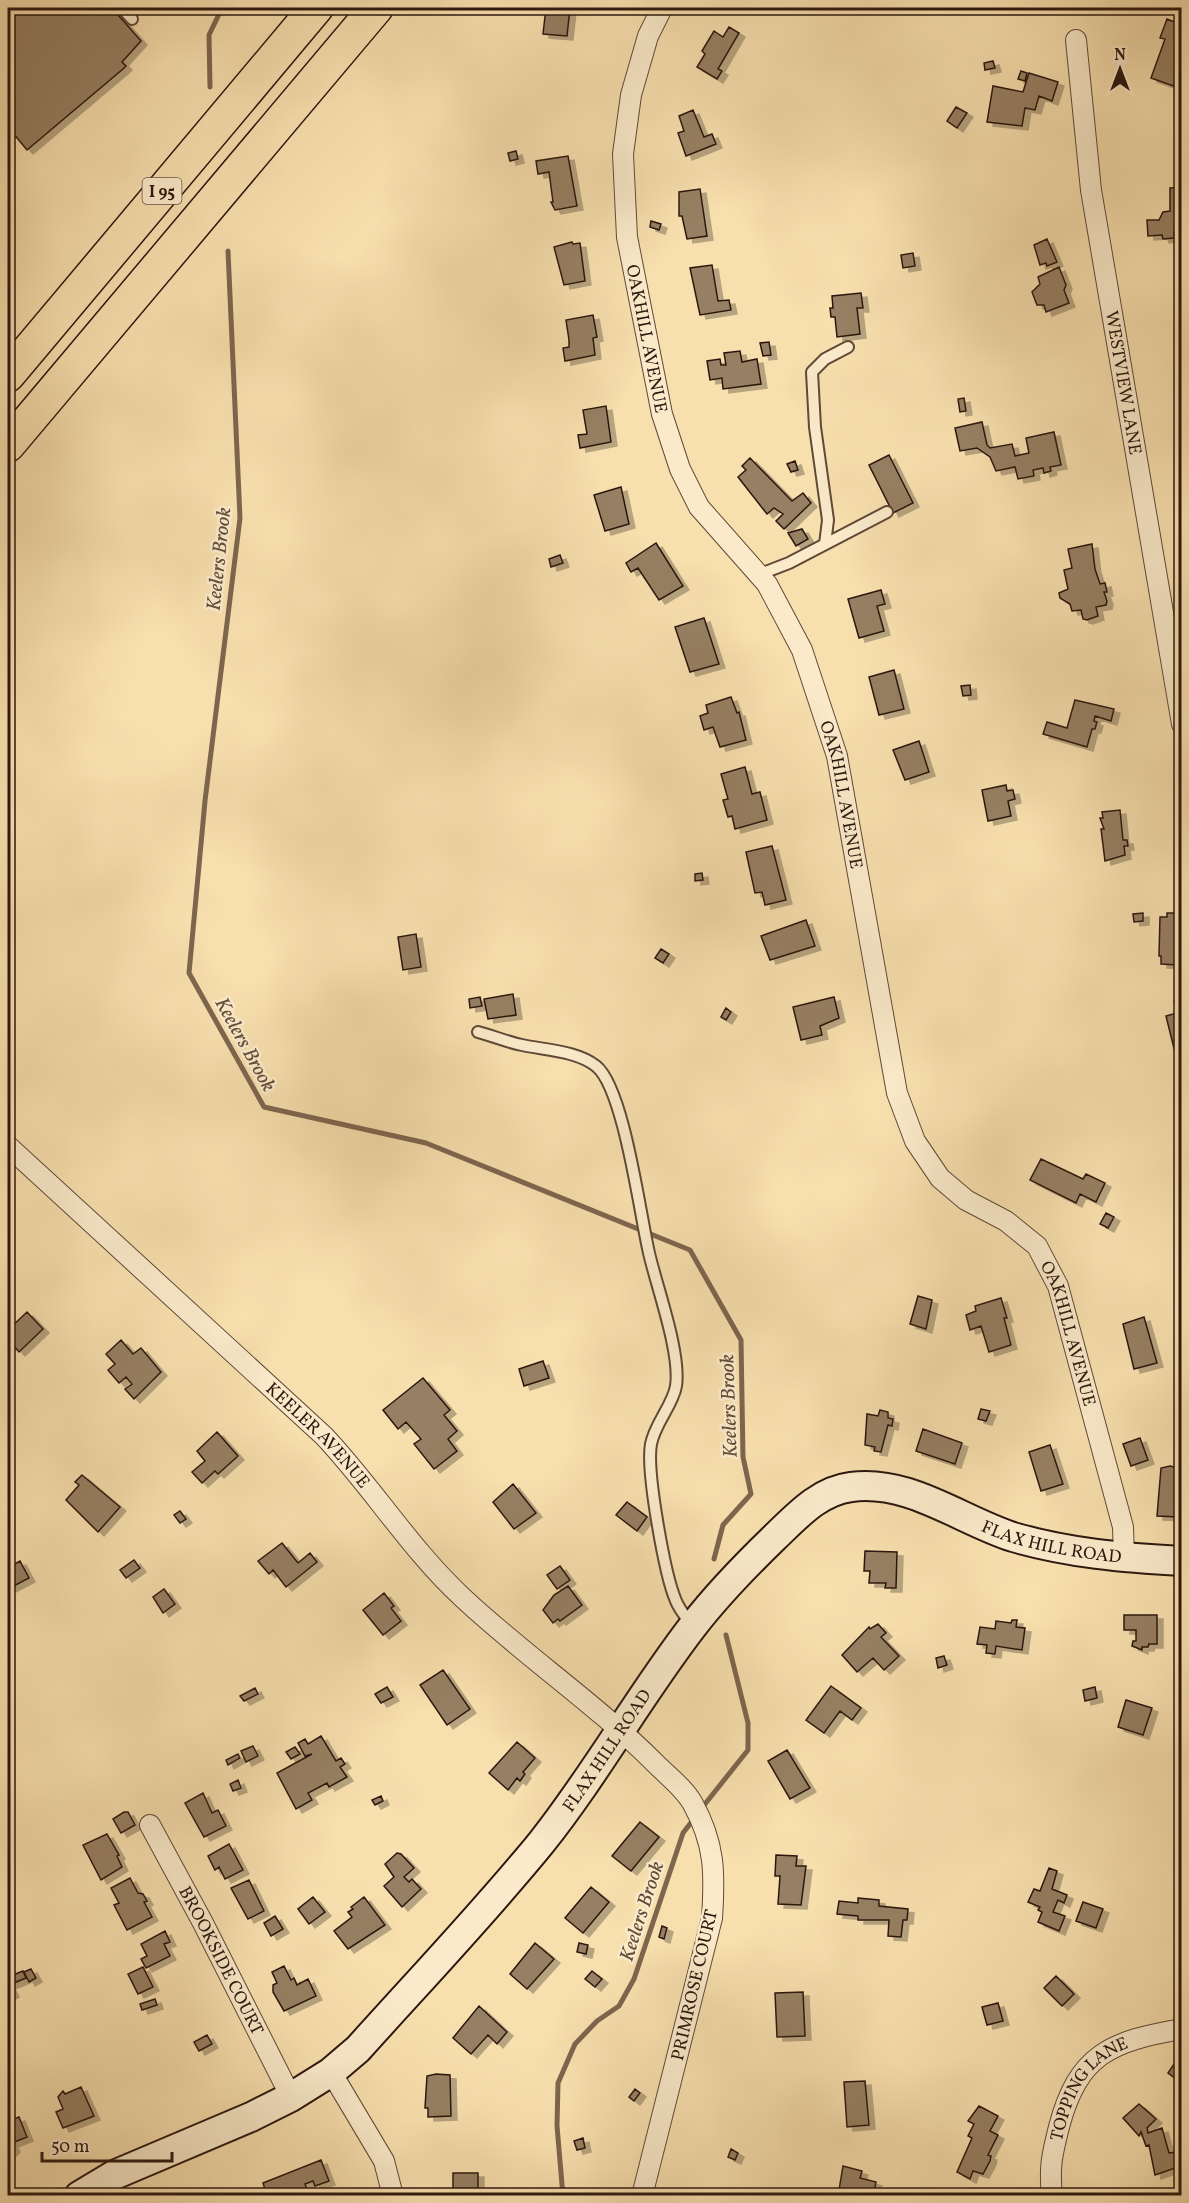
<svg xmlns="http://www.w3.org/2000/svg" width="1189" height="2203" font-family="Vollkorn,serif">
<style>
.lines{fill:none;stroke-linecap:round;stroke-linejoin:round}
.stream{stroke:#7d664e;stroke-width:5}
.building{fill:#967f62;stroke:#2c170f;stroke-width:1.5;filter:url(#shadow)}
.service-casing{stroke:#5f4937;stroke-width:14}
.minor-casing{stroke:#5f4937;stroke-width:22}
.secondary-casing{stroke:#2c170f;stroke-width:32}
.motorway-casing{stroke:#2c170f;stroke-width:36}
.service{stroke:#faeaca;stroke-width:10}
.minor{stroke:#faeaca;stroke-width:20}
.secondary{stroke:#faeaca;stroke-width:28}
.motorway{stroke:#f8dfae;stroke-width:33}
.labels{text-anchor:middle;stroke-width:5;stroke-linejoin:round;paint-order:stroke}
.shield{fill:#faeaca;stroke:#6a5647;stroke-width:1.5}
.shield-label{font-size:16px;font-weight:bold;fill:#2c170f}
.street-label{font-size:18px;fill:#2c170f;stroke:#faeaca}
.water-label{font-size:20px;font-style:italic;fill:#624c39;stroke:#faeaca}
</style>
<defs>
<filter id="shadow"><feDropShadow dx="6" dy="4" stdDeviation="0" flood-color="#0004"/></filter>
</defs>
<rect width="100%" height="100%" fill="#f8dfae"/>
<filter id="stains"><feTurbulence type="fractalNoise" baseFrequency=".00333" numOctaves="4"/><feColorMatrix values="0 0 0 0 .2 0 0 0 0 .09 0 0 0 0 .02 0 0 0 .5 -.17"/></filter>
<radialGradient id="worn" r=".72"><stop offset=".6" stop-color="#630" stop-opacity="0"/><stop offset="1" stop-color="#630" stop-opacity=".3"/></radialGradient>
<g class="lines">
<path class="stream" d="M210,87l-1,-52 13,-27
M228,251l12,267 -35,283 -16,172 75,134 162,36 264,107 51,90 2,117 8,37 -28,31 -9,34
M701,1809l47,-59v-27l-22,-88
M563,2196l-6,-70 1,-43 17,-39 22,-23 22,-15 15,-27 49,-146 13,-17"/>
</g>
<path class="building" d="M8,8h104l29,33 -19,21 4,4 -3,3 -96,81 -19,-23z
M546,8h24l-3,28 -24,-2z
M1167,19l15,6v22l-5,13 5,1v28l-31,-11 14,-39 -5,-1z
M729,27l10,6 -21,36 4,2 -5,8 -20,-12 8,-13 -3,-3 12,-20 9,6z
M993,61l2,7 -10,2 -1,-7z
M1021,71l6,2 -2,8 -7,-2z
M1029,73l29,9 -6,19 -13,-5 -4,14 -10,-2 -3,18 -35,-4 6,-36 30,6z
M956,107l11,6 -10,15 -10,-7z
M693,110l11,27 8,-3 4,10 -30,12 -8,-23 6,-2 -5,-15z
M516,151l2,8 -8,2 -2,-8z
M568,156l9,50 -22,4 -4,-8h2l-4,-30 -11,2 -2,-13z
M1182,187v46h-8v5l-11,1 -1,-4 -14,1 -1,-16h12l4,-8 7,-1v-23z
M700,189l7,47 -20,3 -5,-23h-3v-24z
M651,221l10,3 -2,6 -9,-3z
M1047,239l10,23 -10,4 -1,-3 -6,2 -6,-20z
M572,242l1,2 7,-1 5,38 -21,4 -10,-38z
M913,253l2,13 -12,2 -2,-13z
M712,265l6,36 11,-1 2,10 -31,5 -10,-47z
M1059,267l7,18 -2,5 5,13 -23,9 -2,-7h-7l-5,-13 8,-8 -2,-7z
M861,293l2,15h-6l3,26 -23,3 -2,-20h-4l-1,-9h3l-1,-12z
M593,315l4,22 -4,1 2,17 -30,6 -2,-13 6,-1v-7l-3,-20z
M769,342l2,13 -8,1 -3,-13z
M740,351l2,11 15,-3 4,25 -38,5 -1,-11 -12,2 -3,-19 13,-2 1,6h5l-2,-12z
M964,398l2,13 -6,1 -2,-13z
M606,406l5,36 -31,6 -2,-13 9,-1 -4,-24z
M982,422l5,23 3,3 22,-4 3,12 14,-3 -3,-15 28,-6 7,33 -11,2 1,4 -7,2 -1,-5 -10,2 1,6 -16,3 -3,-12 -19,4 -6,-14 -13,-9 -17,3 -5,-23z
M889,455l24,48 -20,10 -24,-48z
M750,458l42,43 11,-8 8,10 -27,26 -8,-8 7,-7 -9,-6 -7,6 -29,-37 8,-7 -4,-4z
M795,461l3,9 -7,2 -4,-8z
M621,487l8,37 -24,7 -11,-36z
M802,529l6,10 -12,7 -8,-13z
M656,543l27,43 -24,14 -21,-32 -7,4 -5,-9z
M1092,544l3,25 5,15 5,-1 2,9h-3l3,9 -1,4 -10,2 2,9 -11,4 -4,-1 -2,-9 -9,1 -2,-7 -10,-6 -1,-5 9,-4 -4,-19 8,-2 -4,-19z
M560,555l3,8 -12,4 -2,-8z
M881,590l4,14 -8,2 7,25 -25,7 -11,-39z
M704,618l15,46 -29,8 -15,-45z
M894,670l10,39 -25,6 -10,-38z
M970,685l1,10 -8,1 -2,-10z
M731,697l6,16 2,-1 7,28 -26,7 -7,-20 -9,3 -4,-14 8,-3 -2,-8z
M1075,700l39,9 -3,12 -16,-5 -1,5 3,1 -2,7h-3l-5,18 -44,-13 4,-12 20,6z
M919,741l10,31 -24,8 -12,-30z
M745,767l7,27 8,-2 7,28 -32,9 -3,-13 -4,1 -5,-17 5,-1 -7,-25z
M1006,785l1,6 6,-1 2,9 -7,2 3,15 -23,5 -6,-31z
M1120,810l3,30h4l1,6h-4l1,9 -20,6 -4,-32h3l-4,-11h3l-1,-6z
M772,846l14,54 -21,5 -3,-13 -7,1 -9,-41z
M702,873l1,7 -8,1v-7z
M1143,913v8l-9,1 -1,-8z
M1167,913h12l3,33h-4v19l-17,-1v-8h-2l1,-39h7z
M806,920l9,26 -45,14 -9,-24z
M416,934l5,33 -18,3 -5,-33z
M661,949l8,5 -6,9 -8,-5z
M513,994l3,21 -28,4 -4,-20z
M480,997l2,9 -12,2 -1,-9z
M834,997l5,21 -19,8 2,9 -21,5 -8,-33z
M1182,999v78h-1l-15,-61 11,-3 -3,-13z
M726,1008l5,4 -5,8 -5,-3z
M1041,1159l42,20 3,-5 19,9 -9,19 -16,-8 -4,9 -46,-23z
M1106,1213l8,4 -6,11 -8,-4z
M918,1296l14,4 -6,29 -16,-5z
M1001,1298l6,20h-3l7,27 -22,7 -8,-26 -11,4 -4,-15 10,-4 -1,-5z
M27,1312l16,17 -24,23 -7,-8 -4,3v-17z
M1144,1317l13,46 -23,6 -11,-45z
M121,1340l12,14 8,-6 20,24 -27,27 -9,-10 7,-5 -6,-7 -7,6 -11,-13 7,-6 -9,-10z
M543,1361l6,17 -25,8 -5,-17z
M423,1378l27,32 -6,5 13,16 -9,8 9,12 -23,18 -20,-25 7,-5 -15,-17 -8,7 -15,-19z
M981,1409l9,2 -4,10 -8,-2z
M880,1410l8,2v6l5,1 -1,7 -4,-1 -7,27 -7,-1 1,-4 -10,-2 2,-31 11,2z
M923,1429l39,14 -7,21 -39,-13z
M217,1432l21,24 -20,18 -3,-3 -13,12 -10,-11 13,-11 -8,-10z
M1140,1438l8,22 -17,6 -8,-22z
M1050,1445l13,39 -22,7 -12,-39z
M1170,1466l12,3 -3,48 -22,-1 4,-48z
M82,1475l38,32 -22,25 -32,-32 13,-15 -4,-3z
M513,1484l23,29 -22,16 -21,-27z
M627,1502l20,15 -10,14 -21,-16z
M180,1511l6,8 -6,4 -6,-8z
M282,1543l16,20 12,-10 7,9 -31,25 -13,-17 -4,4 -11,-13z
M865,1551l32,1 -1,36h-11l1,-5h-17l1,-12h-6z
M8,1558l3,8 9,-5 9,17 -21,11z
M134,1560l6,8 -14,10 -6,-8z
M560,1566l10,14 -13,9 -10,-14z
M568,1586l14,19 -22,16 -2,-2 -5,4 -10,-13 11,-15z
M164,1589l11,15 -12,9 -10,-16z
M384,1593l10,13 -3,2 10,13 -18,14 -20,-25z
M1124,1615h33v29h-8l-1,3h-6v3l-10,-4 1,-5h3v-11h-12z
M1012,1620h5l-1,7 9,1 -3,22 -26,-4 -1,8 -9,-1 1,-8 -10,-1 3,-17 15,2 1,-8 15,2z
M878,1624l8,9 -5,4 18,19 -15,14 -11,-12 -16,14 -15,-17 27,-28 1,2z
M944,1656l3,9 -9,3 -2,-10z
M443,1670l27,39 -23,16 -27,-40z
M831,1686l30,22 -9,12 -12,-9 -16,22 -18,-13z
M387,1687l6,10 -12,6 -6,-9z
M1095,1687l2,11 -12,3 -2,-11z
M255,1688l3,6 -14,7 -4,-5z
M1126,1700l26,8 -9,27 -25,-8z
M321,1736l15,25 5,-3 4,6 -5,3 7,10 -18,10 -2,-4 -19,10 4,7 -16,9 -19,-36 35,-19 -7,2 -7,-13 7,-4 3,5z
M517,1742l18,16 -12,14 2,2 -5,7 -3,-3 -9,12 -19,-17z
M253,1746l5,10 -12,6 -5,-11z
M295,1747l5,7 -9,5 -5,-7z
M787,1750l23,38 -20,11 -22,-38z
M238,1754l2,4 -12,7 -2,-5z
M238,1780l3,8 -8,3 -3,-7z
M203,1793l9,20 6,-3 8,16 -22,11 -19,-34z
M381,1796l2,5 -8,4 -3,-5z
M124,1812h4l7,13 -14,8 -8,-14z
M640,1822l19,15 -28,34 -19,-15z
M107,1834l12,21 -2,1 5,11 -21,13 -18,-35z
M229,1844l14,26 -18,9 -6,-12 -4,3 -7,-14z
M397,1853l4,1 13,14 -10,9 5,5 3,-3 9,10 -19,18 -18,-21 10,-9 -9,-13z
M776,1855l21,1 -1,10h10l-5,39 -23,-1 2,-28h-5z
M1049,1868l8,3 -5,18 15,6 -3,8 -6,-3 -5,12 12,4 -6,15 -21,-9 4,-10 -4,-2 2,-3 -12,-5 6,-13 6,2z
M130,1878l8,15 5,1 4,7 -3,1 8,15 -25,13 -13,-25 5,-2 -8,-15z
M249,1880l15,31 -16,8 -17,-31z
M591,1887l18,15 -26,31 -18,-15z
M313,1897l12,15 -16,12 -11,-15z
M364,1897l21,28 -37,24 -14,-18 18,-14 -4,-5 5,-3 -2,-2z
M858,1898l21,2v6l29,3 -1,11h-4l-2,17 -13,-1 1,-16h-31v-4l-21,-2 2,-13 19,2z
M1083,1902l20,7 -7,19 -20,-7z
M275,1916l8,13 -12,7 -7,-13z
M662,1926l5,2 -3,11 -5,-2z
M165,1931l5,11 -6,2 6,12 -24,12 -5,-9 6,-3 -6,-12z
M535,1943l19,16 -27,30 -17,-15z
M579,1943l9,2 -2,9 -9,-2z
M284,1966l7,14 3,-2 3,7 11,-6 8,17 -32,15 -11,-19v-7l4,-2 -5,-11z
M143,1967l10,20 -15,7 -10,-20z
M31,1969l5,9 -7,4 -5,-10z
M23,1971l3,7 -17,7 4,8 -5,3v-19z
M592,1971l10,8 -7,8 -10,-8z
M1056,1976l18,18 -12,12 -18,-18z
M803,1992l2,44 -28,1 -2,-44z
M155,1999l2,6 -15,5 -2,-6z
M998,2003l5,18 -16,4 -5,-18z
M479,2006l28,26 -10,12 -9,-9 -17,19 -18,-16z
M207,2035l5,9 -13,7 -5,-9z
M1174,2064l8,6 -3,11 -11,-8z
M436,2074l14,1 1,41 -23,1v-9h-3l2,-32z
M865,2081l4,44 -22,2 -3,-45z
M81,2087l13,29 -31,12 -7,-16 7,-3 -5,-12 5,-6 2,3z
M635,2089l5,4 -6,8 -5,-4z
M1139,2104l17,15 -9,9 1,5 14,-5 7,25 7,-1 5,14 -26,9 -6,-30 -3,1 -5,-14 -2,4 -16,-18z
M979,2106l19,10 -8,15 8,4 -10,20 3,1 -1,5 -7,13 -10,-3 -3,8 -13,-7 15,-34 -4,-2 6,-12 -6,-3z
M19,2117l8,20 -15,6 2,5 -6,6v-33z
M583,2138l2,10 -8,2 -3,-9z
M731,2149l7,4 -3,7 -7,-3z
M321,2160l8,21 -14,5 -2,-5 -8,3 4,12h-42l-4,-13z
M843,2166l19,5 -2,7 16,4 -3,14h-35z
M453,2173h25v23h-25z"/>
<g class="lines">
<defs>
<path id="service" d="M122,8l10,11
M825,544l3,-24 -13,-93 -3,-55 13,-13 23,-12
M758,575l31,-12 98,-51
M478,1032c15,4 29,10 44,13 23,5 55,6 74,21 28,22 44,149 53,187 8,35 32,100 27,133 -3,19 -21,37 -25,58 -5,27 14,132 25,157 3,8 10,16 15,23"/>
<g id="minor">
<path id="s1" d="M662,8l-14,28 -17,59 -8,59 4,83 35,177 18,55 19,38 68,77 35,66 35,106 60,337 18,48 25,37 26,22 40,21 31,25 21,40 65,241 1,31"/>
<path id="s2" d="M1076,40l15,150 91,534"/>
<path id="s3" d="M8,1146l316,290c49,52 87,114 139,162 62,58 133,106 193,166 12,12 29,25 37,40 22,40 22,69 19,114l-70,278"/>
<path id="s4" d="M150,1825l53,98 88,174"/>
<path d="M331,2072l53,89 9,35"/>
<path id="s5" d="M1052,2196c-3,-30 0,-41 7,-69 19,-73 52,-86 123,-98"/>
</g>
<g id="secondary">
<path id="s6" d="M79,2196l35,-21 137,-58 40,-20 40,-25 27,-23c61,-68 125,-135 183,-206 55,-69 98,-147 152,-217 24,-31 53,-61 82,-89 22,-21 44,-46 76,-50 58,-8 109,33 162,50 55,16 111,21 169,24"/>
</g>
<path id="motorway" d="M8,375l308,-367
M8,445l368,-437"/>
</defs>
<use href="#service" class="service-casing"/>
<use href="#minor" class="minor-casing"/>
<use href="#secondary" class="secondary-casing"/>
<use href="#motorway" class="motorway-casing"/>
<use href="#service" class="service"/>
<use href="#minor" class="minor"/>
<use href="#secondary" class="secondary"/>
<use href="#motorway" class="motorway"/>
</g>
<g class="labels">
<rect class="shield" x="142.5" y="178" width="39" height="26" rx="4.5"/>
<g class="shield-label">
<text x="162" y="197">I 95</text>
</g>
<g class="street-label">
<text dy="6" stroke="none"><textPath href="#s1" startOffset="339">OAKHILL AVENUE</textPath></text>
<text dy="6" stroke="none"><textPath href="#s2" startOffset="346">WESTVIEW LANE</textPath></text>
<text dy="6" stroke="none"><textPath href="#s1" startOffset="844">OAKHILL AVENUE</textPath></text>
<text dy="6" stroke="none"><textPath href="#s1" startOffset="1456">OAKHILL AVENUE</textPath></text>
<text dy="6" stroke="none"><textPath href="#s3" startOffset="424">KEELER AVENUE</textPath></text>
<text dy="6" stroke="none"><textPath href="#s6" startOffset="1282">FLAX HILL ROAD</textPath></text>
<text dy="6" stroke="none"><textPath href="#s6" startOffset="706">FLAX HILL ROAD</textPath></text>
<text dy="6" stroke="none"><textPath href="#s4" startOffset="153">BROOKSIDE COURT</textPath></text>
<text transform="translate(694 1985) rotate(-77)" y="6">PRIMROSE COURT</text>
<text dy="6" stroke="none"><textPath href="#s5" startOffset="120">TOPPING LANE</textPath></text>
</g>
<g class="water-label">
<text transform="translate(218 559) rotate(-84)" y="7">Keelers Brook</text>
<text transform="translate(246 1044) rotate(61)" y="7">Keelers Brook</text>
<text transform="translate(728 1406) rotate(-92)" y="7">Keelers Brook</text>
<text transform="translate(641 1911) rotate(-72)" y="7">Keelers Brook</text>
</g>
</g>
<rect width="1189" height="2203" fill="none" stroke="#f8dfae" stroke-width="30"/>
<rect x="9" y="9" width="1171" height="2185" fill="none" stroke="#2c170f" stroke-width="3"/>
<rect x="15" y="15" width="1159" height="2173" fill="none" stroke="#2c170f" stroke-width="1.5"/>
<g transform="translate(1120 69)" stroke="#faeaca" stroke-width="4.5" paint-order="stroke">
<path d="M0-4.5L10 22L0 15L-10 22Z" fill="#2c170f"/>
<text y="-9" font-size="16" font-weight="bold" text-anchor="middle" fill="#2c170f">N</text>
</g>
<path d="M42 2152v9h130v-9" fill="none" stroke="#2c170f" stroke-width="3"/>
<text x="51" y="2152" font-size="18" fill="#2c170f" stroke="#faeaca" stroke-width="4.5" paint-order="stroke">50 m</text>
<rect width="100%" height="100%" filter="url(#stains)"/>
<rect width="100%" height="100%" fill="url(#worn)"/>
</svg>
